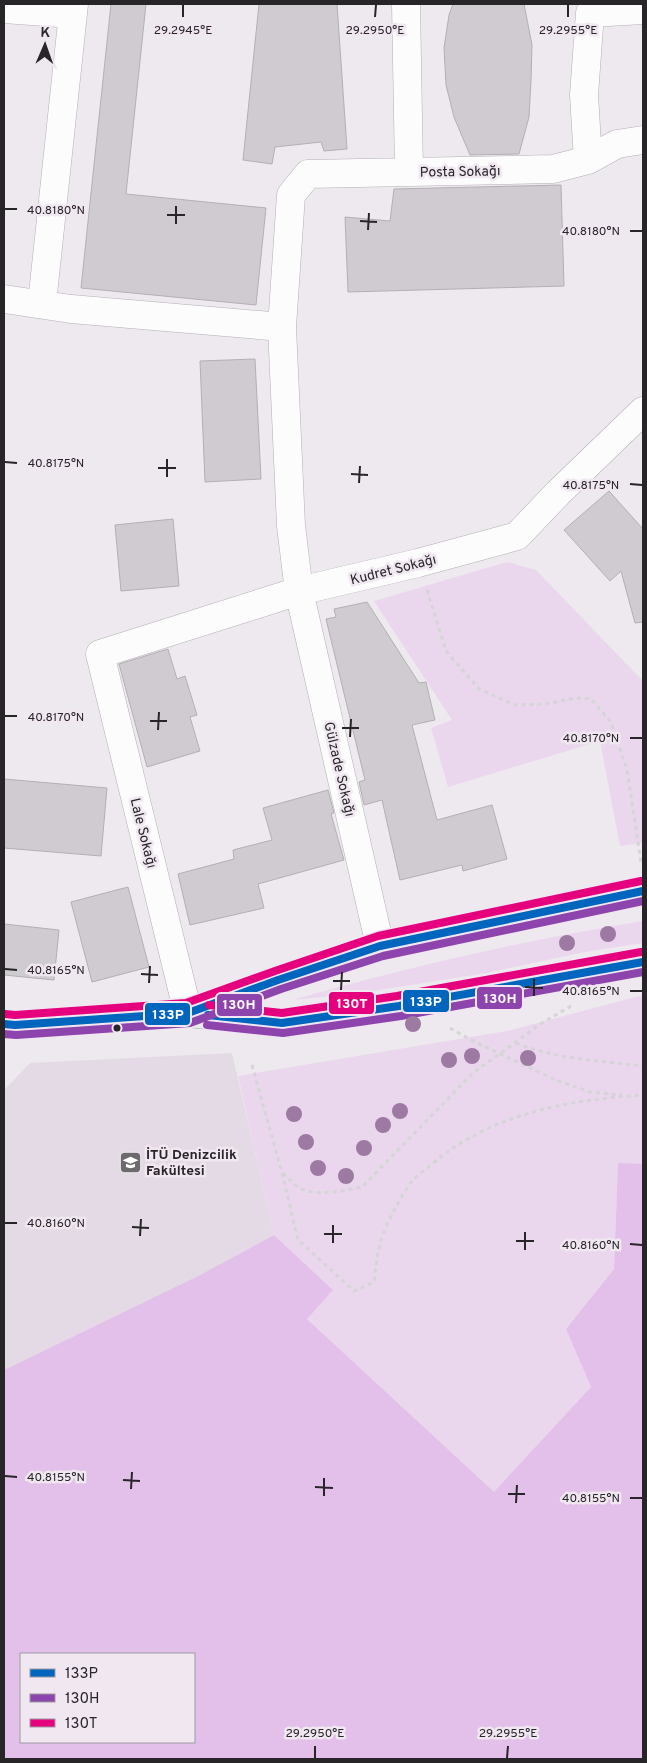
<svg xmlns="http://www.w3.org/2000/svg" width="647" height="1763" font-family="Overpass,sans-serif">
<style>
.built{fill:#e4dae5}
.green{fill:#ead7ed}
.water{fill:#e3c0e9;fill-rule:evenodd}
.building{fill:#cfcbd0;stroke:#b3afb4}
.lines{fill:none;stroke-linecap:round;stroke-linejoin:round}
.minor-casing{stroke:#b3afb4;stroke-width:29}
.major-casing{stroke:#a3aeab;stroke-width:29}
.path{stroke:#d5d4d6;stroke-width:3;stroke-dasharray:4 4;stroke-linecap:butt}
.minor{stroke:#fcfcfd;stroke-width:28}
.major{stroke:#e4ebe8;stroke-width:28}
.bus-1-casing{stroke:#f0e7f1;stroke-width:11}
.bus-2-casing{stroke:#f0e7f1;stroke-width:11}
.bus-3-casing{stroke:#f0e7f1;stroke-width:11}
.bus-1{stroke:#0065bd;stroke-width:8}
.bus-2{stroke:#8e44ad;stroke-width:8}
.bus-3{stroke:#e5007d;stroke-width:8}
.tree{fill:#9c7aa1}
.ticks{fill:none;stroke:#282529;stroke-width:2}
.bus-dot{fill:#282529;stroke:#f0e7f1;stroke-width:2}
.labels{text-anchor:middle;stroke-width:5;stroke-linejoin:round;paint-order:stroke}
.street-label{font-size:14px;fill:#282529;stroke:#f0e7f1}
.poi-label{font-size:14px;font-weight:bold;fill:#282529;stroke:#f0e7f1;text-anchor:start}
.ticks-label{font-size:12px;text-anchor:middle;fill:#282529;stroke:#f0e7f1;stroke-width:5;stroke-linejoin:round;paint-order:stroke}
.line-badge{stroke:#f0e7f1;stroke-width:2}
.badge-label{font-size:14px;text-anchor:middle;font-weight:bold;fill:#fff}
</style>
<rect width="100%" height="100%" fill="#eee9ef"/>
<path class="built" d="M232,1053l42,182 -74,40 -196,95v-280l26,-27z"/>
<path class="green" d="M507,562l29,8 107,111v162l-23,3 -20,-105 -152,46 -17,-59 21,-8 -78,-119z
M643,921v22l-58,9 -98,21 -127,20 -67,7c115,-33 232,-60 350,-79z
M643,995v169h-25l-4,105 -48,60 25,58 -97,106 -188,-175 27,-28 -59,-55 -36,-159 269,-45z"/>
<path class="water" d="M618,1163l25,1v595h-639v-389l196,-95 74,-40 59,55 -26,29 187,173 97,-105 -25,-58 48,-60zM21,1654h173v88h-173z"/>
<path class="building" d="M111,4h35l-20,190 140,14 -10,97 -175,-17z
M259,4h78l10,145 -23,2 -3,-9 -46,5 -3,17 -29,-4z
M453,4h71l8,41 -1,35 -2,37 -10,37 -49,1 -16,-38 -8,-32 -2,-37 5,-33z
M561,185l3,101 -216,6 -3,-75 45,4 4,-32z
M255,359l6,120 -56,3 -5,-121z
M609,491l34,38v93l-8,1 -14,-52 -11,10 -46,-51z
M173,519l6,67 -58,5 -6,-66z
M367,602l52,81 7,-1 9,38 -23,5 25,95 55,-15 15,54 -44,12 -1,-6 -62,15 -18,-80 -18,5 -5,-23 6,-2 -39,-161 10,-2 -2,-8z
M168,649l9,30 8,-3 12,39 -7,2 10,34 -53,16 -28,-103z
M4,779l103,9 -6,68 -97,-8z
M328,790l6,23 -3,1 13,46 -86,24 6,24 -74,17 -12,-51 56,-15 -1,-9 39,-10 -9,-32z
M128,887l21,80 -57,15 -21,-80z
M4,924l55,6 -5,50 -50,-5z"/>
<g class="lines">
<defs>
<path id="minor" d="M406,4l3,168 144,-3 35,-9 29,-16 26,-4
M4,9l69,5
M588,160l-4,-65 6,-82 53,-3
M4,299l67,10 211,18 9,-132 17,-21 101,-2
M42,303l32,-299
M282,327l9,199 8,65 81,355
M188,1013l-88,-359 199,-63 119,-28 99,-27 41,-43 85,-82"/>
<path id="major" d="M194,1011l84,-31 102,-34 263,-55
M4,1024l11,1 173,-12 94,10 117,-17 244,-44"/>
</defs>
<use href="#minor" class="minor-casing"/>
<use href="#major" class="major-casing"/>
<path class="path" d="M427,590l19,61 33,38 36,16 31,-1 29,-6 16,1 20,23 16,48 14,92
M450,1028l25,14 83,39 32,11 32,3
M516,1043c40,16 85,18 127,23
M252,1065l30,108 16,67 56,51 20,-9c2,-12 2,-23 5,-34 3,-17 23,-55 34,-68 5,-5 12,-10 18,-15 59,-51 136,-65 212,-70
M283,1173c5,5 10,11 15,14 17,10 46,4 64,0l111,-114 69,-50 29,-17"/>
<use href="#minor" class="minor"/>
<use href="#major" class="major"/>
<defs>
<path id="bus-1" d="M208,1015l74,8 117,-17 244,-44
M4,1024l11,1 173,-12 90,-33 102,-34 263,-55"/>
<path id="bus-2" d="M207,1025l76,8 118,-17 242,-44
M4,1034l12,1 174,-12 91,-34 102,-33 260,-55"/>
<path id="bus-3" d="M209,1005l73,8 115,-17 244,-44
M5,1014l10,1 171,-12 89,-32 103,-35 263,-55"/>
</defs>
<use href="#bus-1" class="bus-1-casing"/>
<use href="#bus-2" class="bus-2-casing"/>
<use href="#bus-3" class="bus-3-casing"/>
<use href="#bus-1" class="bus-1"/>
<use href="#bus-2" class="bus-2"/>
<use href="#bus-3" class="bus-3"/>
</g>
<g class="tree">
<circle cx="608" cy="934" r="8"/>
<circle cx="567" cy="943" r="8"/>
<circle cx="413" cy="1024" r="8"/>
<circle cx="472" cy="1056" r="8"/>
<circle cx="528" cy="1058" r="8"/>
<circle cx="449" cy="1060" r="8"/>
<circle cx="400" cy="1111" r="8"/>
<circle cx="294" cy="1114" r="8"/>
<circle cx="383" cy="1125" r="8"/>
<circle cx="306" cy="1142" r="8"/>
<circle cx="364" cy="1148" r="8"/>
<circle cx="318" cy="1168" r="8"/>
<circle cx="346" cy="1176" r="8"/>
</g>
<path class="ticks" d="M183,17v-12M375,17l1,-12M568,17v-12M5,209h12M167,215h18M360,221l17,1M176,224v-18M368,230l1,-17M630,231h12M5,462l12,1M158,468h18M351,474l17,1M167,477v-18M359,483l1,-17M630,484l12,1M5,716h12M150,721h17M342,728h17M158,730l1,-18M350,737l1,-18M630,738h12M5,969l12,1M141,974l17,1M333,981h17M149,983l1,-17M525,987l18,1M341,990l1,-18M630,991h12M534,996v-17M5,1223h12M132,1227l17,1M324,1234h18M140,1236l1,-17M516,1241h18M333,1243v-18M630,1244l12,1M525,1250v-18M5,1476l12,1M123,1480l17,1M315,1487l18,1M131,1489l1,-17M508,1494h17M324,1496v-18M630,1498h12M516,1503l1,-18M315,1758v-12M507,1758l1,-12"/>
<defs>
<symbol id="university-square" viewBox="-11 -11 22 22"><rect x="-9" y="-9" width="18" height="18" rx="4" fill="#6d6a6e" stroke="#f0e7f1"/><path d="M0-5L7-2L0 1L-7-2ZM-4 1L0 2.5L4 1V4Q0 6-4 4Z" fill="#fff"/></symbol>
</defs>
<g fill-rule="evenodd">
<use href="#university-square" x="118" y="1150" width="25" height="25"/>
</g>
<circle class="bus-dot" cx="117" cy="1028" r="4.5"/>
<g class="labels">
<g class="street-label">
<text transform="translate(460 171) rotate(-1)" y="5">Posta Sokağı</text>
<text transform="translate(393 569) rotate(-14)" y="5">Kudret Sokağı</text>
<text transform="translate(340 769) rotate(77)" y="5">Gülzade Sokağı</text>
<text transform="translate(144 833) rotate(76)" y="5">Lale Sokağı</text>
</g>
<g class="poi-label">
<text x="146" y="1159">İTÜ Denizcilik<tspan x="146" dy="16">Fakültesi</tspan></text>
</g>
</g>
<g class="ticks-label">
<text x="183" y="34">29.2945°E</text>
<text x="375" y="34">29.2950°E</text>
<text x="568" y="34">29.2955°E</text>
<text x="56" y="214">40.8180°N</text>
<text x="591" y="235">40.8180°N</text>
<text x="56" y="467">40.8175°N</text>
<text x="591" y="489">40.8175°N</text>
<text x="56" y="721">40.8170°N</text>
<text x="591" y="742">40.8170°N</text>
<text x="56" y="974">40.8165°N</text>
<text x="591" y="995">40.8165°N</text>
<text x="56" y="1227">40.8160°N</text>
<text x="591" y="1249">40.8160°N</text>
<text x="56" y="1481">40.8155°N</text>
<text x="591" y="1502">40.8155°N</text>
<text x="315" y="1737">29.2950°E</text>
<text x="508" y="1737">29.2955°E</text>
</g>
<g class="line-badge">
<rect x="476" y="986" width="47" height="24" rx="5" fill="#8e44ad"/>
<rect x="402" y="989" width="48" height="24" rx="5" fill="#0065bd"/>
<rect x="328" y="991" width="47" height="24" rx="5" fill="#e5007d"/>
<rect x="216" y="993" width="47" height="24" rx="5" fill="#8e44ad"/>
<rect x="144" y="1002" width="47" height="24" rx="5" fill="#0065bd"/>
</g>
<g class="badge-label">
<text x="500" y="1003">130H</text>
<text x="426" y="1006">133P</text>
<text x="352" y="1008">130T</text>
<text x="239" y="1009">130H</text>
<text x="168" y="1019">133P</text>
</g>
<rect width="647" height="1763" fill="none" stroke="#282529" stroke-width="10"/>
<rect x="20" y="1653" width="175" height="90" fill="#f0e7f1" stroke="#a099a1"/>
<rect x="30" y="1669" width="25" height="8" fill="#0065bd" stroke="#a099a1"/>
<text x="65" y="1678" font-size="15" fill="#282529">133P</text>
<rect x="30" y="1694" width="25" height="8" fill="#8e44ad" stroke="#a099a1"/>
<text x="65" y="1703" font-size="15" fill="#282529">130H</text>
<rect x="30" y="1719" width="25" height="8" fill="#e5007d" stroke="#a099a1"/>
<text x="65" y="1728" font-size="15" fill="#282529">130T</text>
<g transform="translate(45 45) rotate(2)" stroke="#f0e7f1" stroke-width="4" paint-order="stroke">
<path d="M0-4L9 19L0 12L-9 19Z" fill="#282529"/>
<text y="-8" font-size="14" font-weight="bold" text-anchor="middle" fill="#282529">K</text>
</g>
</svg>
